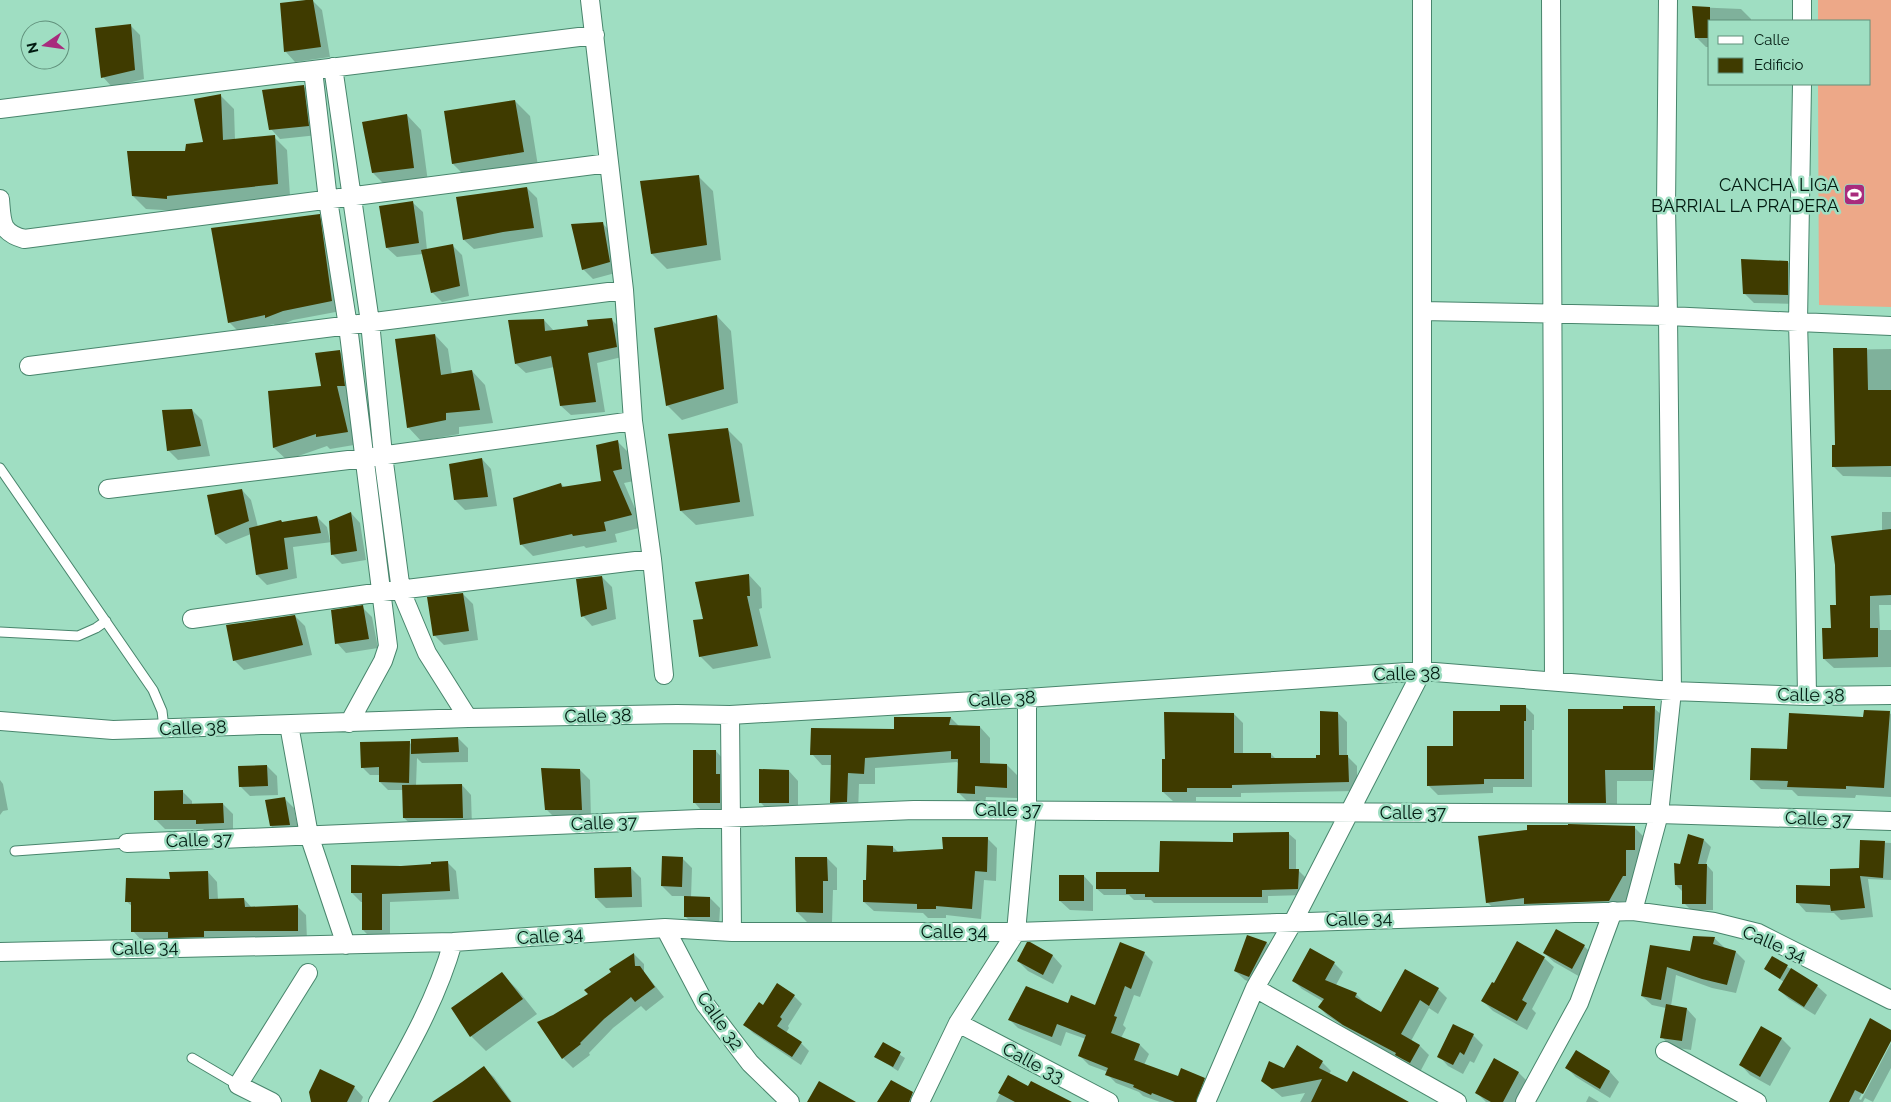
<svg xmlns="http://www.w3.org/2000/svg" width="1891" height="1102" font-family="Raleway,sans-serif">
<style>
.pitch{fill:#eda888}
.shadow{fill:#0003}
.building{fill:#3f3b00}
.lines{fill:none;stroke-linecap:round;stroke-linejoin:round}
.service-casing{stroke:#48856c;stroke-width:11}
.minor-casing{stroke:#48856c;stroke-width:20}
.service{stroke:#fff;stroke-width:9}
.minor{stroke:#fff;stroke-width:18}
.labels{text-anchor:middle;stroke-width:5;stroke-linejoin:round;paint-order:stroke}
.poi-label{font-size:18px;fill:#021b11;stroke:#9fdec2;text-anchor:end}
.street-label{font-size:18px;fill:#021b11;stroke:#9fdec2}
</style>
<rect width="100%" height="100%" fill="#9fdec2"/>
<path class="pitch" d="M1818,0h73v307l-72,-2 -1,-221h52v-63h-52z"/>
<path class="shadow" d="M312,0l10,10 8,47 -35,5 -9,-10 -4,-47z
M1693,7l48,2 10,10v2h-41v26h-4l-10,-10z
M130,25l10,10 4,44 -32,8 -9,-10z
M304,87l9,9 5,39 -38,4 -9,-10z
M221,96l13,13 1,31 39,-3 13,13 3,46 -111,13v2l-33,-2 -13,-13 71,-53z
M515,101l15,15 8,50 -70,13 -15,-15 -8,-51z
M407,115l14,15 7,52 -40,6 -15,-15z
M698,176l15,15 8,69 -54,9 -15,-15 -11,-72z
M527,188l10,10 6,39 -69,12 -10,-9z
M413,203l10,9 4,38 26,-4 9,9 7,41 -27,6 -10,-10 -9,-38 -26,3 -10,-9z
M319,216l10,10 12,85 -48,9 -17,7 -2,-3 -35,8 -10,-10z
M602,223l10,10 7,39 -26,7 -10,-10z
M1788,262l10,10 -1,32 -43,-1 -10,-10z
M717,316l14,15 7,72 -56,17 -15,-15z
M611,319l10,10 5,27 -29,7 8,49 -34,3 -10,-9 -7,-39 -28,6 -10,-9 28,-44 10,11 36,-4z
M435,335l13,14 4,26 20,-4 13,14 8,38 -34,4v7l-38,7 -13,-14z
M1891,349v128l-48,-1 -10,-10 3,-20 -2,-96z
M340,352l12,12 8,80 -30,5 -3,-3 -40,14 -13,-12 -5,-55 53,-6z
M192,410l10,10 8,36 -32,4 -10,-10z
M727,429l15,15 12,72 -58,9 -15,-14z
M618,442l12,12 4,27 -10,2 19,44 -28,7 2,8 -31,6 -2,-2 -51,10 -12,-12 40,-60 4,4 37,-6z
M482,459l9,10 6,37 -32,4 -10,-10 -4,-35z
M242,490l9,10 7,27 59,-10 10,10 3,14 21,-28 9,10 6,37 -24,4 -9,-9 -1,-13 -39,5 4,31 -30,7 -10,-10 -6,-41 -25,10 -10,-9 -8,-39z
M1882,512h9v93h-12l1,25h11v37l-57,1 -10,-9 8,-30 50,-98z
M749,575l12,13 1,20 -3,1 12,49 -58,11 -13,-13 5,-36z
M602,577l10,10 4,32 -24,7 -9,-10z
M463,594l10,10 5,36 -34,5 -10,-10z
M362,607l10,10 6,31 -32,5 -9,-10z
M295,616l10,10 7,29 -68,15 -10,-10z
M1525,706l9,9v15h-2v57h-39v6l-55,2 -10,-10 26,-38 47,-35z
M1654,708l12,11 -2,62h-47v33h-37l-11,-12z
M1338,713l9,9v34l10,10v25l-116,2v4h-45v4h-23l-10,-9 71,-78 9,9v31h28l5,5h42l3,-3z
M1889,713l2,1v83l-35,-2 -1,3 -57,-2 -6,-6 -31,-1 -10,-10 37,-29 77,-32z
M951,718l9,9h20l10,11v27h17l11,11 -1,22 -31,-1 -1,7 -16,-1 -11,-11 1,-27 -2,-3 -82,6v16h-16l-1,29h-16l-11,-11 1,-37h-10l-10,-11 84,-24z
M458,738l10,10v14l-46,1 -5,-5 -1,28 46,-1 9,10 1,32h-58l-10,-9 -1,-28h-15l-8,-8v-7h-10l-8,-8 47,-25 3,3z
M716,751l7,8 4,51h-26l-7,-8z
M267,766l10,10 1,19 -28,1 -10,-10z
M580,770l10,10 1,40 -35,-1 -10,-10z
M789,771l9,10v31h-28l-10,-10z
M0,780l3,4 5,26 -5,1 -3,4z
M183,792l9,9v4l31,-1 10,10v19h-26l-4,-4h-38l-10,-10z
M284,798l10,10 5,26 -18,2 -10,-10z
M1634,827l13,13 -8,48 -16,26 -122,1 -14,-13z
M1289,834l7,6v31h3l6,6v18l-37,1v7h-114l-3,-3h-17l-5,-5h-25l-7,-6 64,-15 73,-31z
M987,838l10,10 -1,33 -12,-1 -3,39 -35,-4v3h-18l-5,-5 -49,-2 -10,-9 3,-21 26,-34 6,6 46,-3z
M1704,840l7,7 -5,17 7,8v38h-22l-7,-7 -1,-11 -7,-7 5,-20z
M1861,841l30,2v37l-23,-1 5,38 -32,3 -7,-7 -28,-1 -9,-10 34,-14 29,-19z
M682,858l10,10 -1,30h19l10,10 -1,18h-24l-10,-10v-20h-13l-10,-10z
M827,858l10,10v22h-4l-1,32h-25l-10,-10z
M447,862l9,9 3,28 -69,3v37h-18l-9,-9v-28h-2l-9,-9 33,-25 47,-2z
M631,868l10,10 1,29 -36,1 -10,-10z
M208,872l9,10 1,18 26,-1 8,9 45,-2 9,9 1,25 -165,1 -9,-10v-24l-7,-6 45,-21z
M1084,876l9,10v25l-23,-1 -10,-9z
M1248,936l19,7 9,9 -17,34 -14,-6 -10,-9z
M1714,938l10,9 -1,2 13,3 9,9 -9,32 -24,-5 -36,-13 -5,31 16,3 9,10 -5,31 -20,-3 -9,-10 4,-29 -14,-3 -10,-9 9,-49 40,6z
M1029,943l24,13 9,10 -9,18 -25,-13 -10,-10z
M1584,946l10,10 -12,22 -28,-16 -10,-9z
M1144,953l9,9 -13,35 -6,-2 -11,30 3,3 -5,10 19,7 9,9 -5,11 34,13 26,1 9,9 -6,14h-47l-17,-6 -4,-4 -23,-9 -9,-9 1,-2 -19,-7 -9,-9 6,-17 -20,-7 -5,14 -43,-18 -9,-9 60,-15 27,3z
M634,954l10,10v8l20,25 -18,14 -5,-5 -28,22 -24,25 1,2 -17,13 -10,-10 -24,-36 15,-6 36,-22 23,-22 -2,-2z
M1772,957l45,29 10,9 -12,20 -26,-16 -10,-9 5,-8 -19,-13z
M1544,958l10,9 -22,42 4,4 -9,17 -34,-19 -10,-10 11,-16z
M1334,963l9,9 -7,13 20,9 9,9 16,10 57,-24 9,9 -9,16 -9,-6 -18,33 9,5 9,9 -9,17 -19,-13 -48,-26 -25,-17 -9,-9 5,-5 -22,-13 -9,-9z
M502,974l15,15 20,25 -51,37 -15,-15 -18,-27z
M794,996l8,8 -14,22 1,2 -3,5 15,10 8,8 -8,14 -48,-32 -8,-8 18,-18z
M1870,1020l21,11v7l-32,61 2,1 30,-57v25l-18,34 -8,-4 -2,4h-33z
M1473,1035l10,10 -9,18 -4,-2 -7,13 -15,-8 -9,-10z
M1781,1038l10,10 -21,38 -20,-11 -9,-10z
M883,1044l22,14 -7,13 -22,-14z
M1576,1052l34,20 9,10 -9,16 -34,-21 -9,-9z
M1495,1060l24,13 9,9 -10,20h-32l-9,-9z
M1322,1062l9,9 -2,3 19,9 53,19h-101l5,-9 -23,4 -19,-16 21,-11z
M484,1068l10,9 18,25h-78z
M1008,1077l53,25h-65z
M354,1087l9,10 -2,5h-49z
M911,1093l8,8 -1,1h-39z
M1589,1096l10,6h-13z"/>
<path class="building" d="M306,0h7l8,47 -37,5 -4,-49z
M1692,6l18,1v31h-15z
M131,24l4,46 -34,8 -6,-50z
M304,85l5,41 -40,4 -7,-40z
M221,94l2,46 52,-5 3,49 -111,12v3l-35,-3 -5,-45h58l1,-7 17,-2 -9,-43z
M515,100l9,52 -72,12 -8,-53z
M407,114l7,54 -42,5 -10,-51z
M699,175l8,70 -56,9 -11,-73z
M527,187l7,41 -31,4 -40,8 -7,-43z
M413,201l6,42 -33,5 -7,-42z
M320,214l12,87 -49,10 -18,7v-3l-37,8 -17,-95z
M603,222l7,40 -28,8 -11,-46z
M453,244l7,42 -29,7 -10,-43z
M1741,259l47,2v34l-45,-1z
M717,315l7,74 -58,17 -12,-78z
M612,318l5,29 -29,6 8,49 -36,4 -9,-50 -36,8 -7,-44 36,-1 1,12 43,-5 -1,-6z
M435,334l6,41 31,-5 8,40 -34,3v7l-39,8 -12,-89z
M1833,348h34l1,42h23v76l-59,1v-22h3z
M340,350l5,36h-8l11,46 -32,5v-3l-43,14 -5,-57 53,-5 -6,-33z
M192,409l9,37 -34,5 -5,-41z
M728,428l12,74 -60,9 -12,-77z
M618,440l4,29 -9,2 19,44 -28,7 2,9 -33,5 -1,-2 -52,11 -7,-47 48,-15 1,4 39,-6 -5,-36z
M482,458l6,39 -34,3 -5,-36z
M242,489l7,32 -34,14 -8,-40z
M351,512l6,39 -26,4 -2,-34z
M317,516l4,17 -37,5 4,31 -32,6 -7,-47 32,-8 1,2z
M1891,529v66l-21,1v32h8v29l-55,2 -1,-31h9l-1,-23h6l-1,-40 -4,-29z
M749,574l1,22h-3l11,50 -59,11 -6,-37 10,-1 -8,-37z
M602,576l5,33 -26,8 -5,-38z
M463,593l6,38 -36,5 -6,-39z
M363,605l6,34 -34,5 -4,-34z
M295,615l8,30 -70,16 -7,-36z
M1500,705h26v16h-2v58h-40v5l-57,2v-40h26v-35h47z
M1623,706h32l-2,64h-48l1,33h-38v-94h55z
M1864,710l26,1 -6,77 -38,-2v3l-59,-2 1,-6 -38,-1 1,-32 36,1 2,-36 74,4z
M1320,711l18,1 1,43h9l1,27 -117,3v3h-45v4h-25v-33h3l-1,-47 70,1v40h37v5h45v-3h4z
M894,717h57l-2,8 31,1v37l27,1v24l-32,-2v8l-18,-1 1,-34h-7v-8l-86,7 -1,16 -16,-1 -1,29 -17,1 1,-48h-21l1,-27 83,1z
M458,737l1,15 -48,2v-15z
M410,741l-1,42 -30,-1v-15l-18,1 -1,-26z
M693,750h23v24h4v29h-27z
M267,765l1,21 -29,1 -1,-21z
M541,768l39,1 2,41h-37z
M759,769l30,1v33h-30z
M462,784l1,34h-60l-1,-33z
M183,790v14l40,-1 1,20 -28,1v-4h-42v-29z
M285,797l5,28 -20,1 -5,-26z
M1568,824l67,2v24h-9v26h-3l-14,25 -85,3v-6l-38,5 -8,-67 49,-6v-5h41z
M1289,832v37h10l-1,20 -36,1v7h-117v-3h-19v-5h-30v-17h63l1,-31 73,1v-9z
M1688,834l16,5 -6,25h9l-1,40h-24v-19h-7l-1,-22 6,1z
M942,837h46l-1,35 -12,-1 -3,38 -36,-3v3h-19v-5l-54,-2v-22h3l1,-35 26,1v6l50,-3z
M1860,840l25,1 -2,37 -23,-2 5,32 -34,3 -1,-6 -34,-2v-18l34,1v-17l29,-1z
M662,856l21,1 -1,30 -21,-1z
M795,857h32l1,24h-5v32l-27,-1z
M448,861l2,30 -68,3v36h-20v-37h-11v-28l50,1 30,-2v-2z
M631,867l1,30 -37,1 -1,-30z
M208,871l1,28 35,-1 1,9 53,-2v26h-94v6l-36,1v-6h-37v-30h-6l1,-24 44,1 -1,-7z
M1059,875h25v26h-25z
M684,896l26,1v20h-26z
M1556,929l29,16 -13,24 -29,-16z
M1247,935l20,7 -18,35 -15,-6z
M1693,936l22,1 -2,7 23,7 -9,34 -25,-6 -35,-12 -6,33 -20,-4 9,-51 40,6z
M1517,941l28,16 -23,43 5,3 -10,18 -36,-20 11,-19 2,1z
M1027,942h3l23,13 -10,20 -26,-14z
M1120,942l25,10 -14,37 -6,-3 -11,30 3,1 -6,16 29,11 -6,16 44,16 3,-8 24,10 -9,24h-21l-23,-9 -1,2 -18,-8 1,-2 -29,-10 3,-7 -30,-12 8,-21 -29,-11 -5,13 -44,-17 18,-34 42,17 3,-8 24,10z
M1310,948l25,14 -10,18 32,13 -2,4 26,15 24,-43 34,19 -10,18 -9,-6 -19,34 19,11 -10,18 -15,-8 1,-2 -53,-28 -25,-18 6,-8 -32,-18z
M634,953l1,13h5l15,21 -20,15 -4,-5 -27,22 -24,24 1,1 -19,15 -25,-37 16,-7 35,-21 -4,-4 27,-18 -2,-3z
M1772,956l16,9 -8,14 -16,-10z
M1791,968l27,17 -14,22 -26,-17z
M502,972l21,27 -53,38 -19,-29z
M777,983l18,12 -15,22 2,2 -5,7 25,16 -10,15 -49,-32 16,-23 4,3z
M1666,1004l21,4 -5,33 -22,-3z
M1870,1018l21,12v11l-28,53 -8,-4 -6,12h-20z
M1453,1024l21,10 -10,21 -4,-3 -7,13 -16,-8z
M1761,1026l21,12 -22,39 -21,-12z
M883,1042l18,10 -8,15 -19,-10z
M1297,1045l26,16 -4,7 28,14 6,-11 56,31h-98l11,-23 -50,10 -11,-8 8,-20 15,7z
M1576,1050l34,21 -10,18 -35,-21z
M1494,1058l25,14 -16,30h-12l-16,-9z
M484,1066l27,36h-79l30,-20z
M320,1069l35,17 -8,16h-36l-2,-10z
M1008,1075l20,11 3,-5 41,21h-57l-17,-9z
M891,1080l22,12 -4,10h-32z
M819,1081l37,21h-49z"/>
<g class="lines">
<defs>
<path id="service" d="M0,468l153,222 9,21 2,17
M0,632l78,4 18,-8 10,-7
M15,851l112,-8
M192,1058l46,27"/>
<path id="minor" d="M590,0l34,290 9,131 19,138 12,116
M1551,0l3,681
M1668,0l-2,207 2,109 130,6 4,-238
M1802,0v21
M333,67l37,255 13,133 18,136 26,62 41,65
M313,70l15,130 20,126 40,320 -5,15 -34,62
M0,109l595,-74
M0,199c2,23 0,33 24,40l585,-76
M1422,311l246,5 4,375 -13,123 -26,97
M29,366l595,-76
M108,489l257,-31 268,-37
M192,619l190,-27 270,-33
M1807,696l-2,-122 -7,-252 93,4
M730,715l2,217
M0,721l113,9 355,-12 209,-4 53,1 297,-17 395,-27 250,20 135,5 84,-1
M289,725l20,110 37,110
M127,843l787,-33 745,4 232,7
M665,928l40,76 45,59 40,39
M0,952l453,-10 212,-14 67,4h284l617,-21 81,11 44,11 133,67
M1255,988l202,114
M958,1023l151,79
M1665,1051l92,51
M272,1102l-34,-17 70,-112
M378,1102c29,-51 59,-103 75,-160
M920,1102l38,-79 58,-91 11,-121v-113
M1206,1102l49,-114 38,-66 129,-251v-671
M1525,1102l54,-99 34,-92"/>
</defs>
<use href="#service" class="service-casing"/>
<use href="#minor" class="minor-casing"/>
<use href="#service" class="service"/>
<use href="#minor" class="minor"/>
</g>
<defs>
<symbol id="stadium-square" viewBox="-11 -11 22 22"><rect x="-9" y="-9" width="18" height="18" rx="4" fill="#a82b7d" stroke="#9fdec2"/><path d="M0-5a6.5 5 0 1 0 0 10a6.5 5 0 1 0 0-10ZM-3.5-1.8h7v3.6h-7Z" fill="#fff"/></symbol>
</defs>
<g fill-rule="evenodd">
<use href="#stadium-square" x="1842" y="182" width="25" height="25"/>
</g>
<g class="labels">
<g class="poi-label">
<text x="1839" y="191">CANCHA LIGA<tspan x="1839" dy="21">BARRIAL LA PRADERA</tspan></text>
</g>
<g class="street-label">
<text transform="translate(1407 674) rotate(-1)" y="6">Calle 38</text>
<text transform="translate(1811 695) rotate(1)" y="6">Calle 38</text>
<text transform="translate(1002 699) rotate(-3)" y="6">Calle 38</text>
<text transform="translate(598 716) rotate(-1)" y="6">Calle 38</text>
<text transform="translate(193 728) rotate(-2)" y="6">Calle 38</text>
<text x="1008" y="816">Calle 37</text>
<text x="1413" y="819">Calle 37</text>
<text transform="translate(1818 819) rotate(2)" y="6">Calle 37</text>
<text transform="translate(604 823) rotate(-2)" y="6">Calle 37</text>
<text transform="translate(199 840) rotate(-2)" y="6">Calle 37</text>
<text transform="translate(1359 919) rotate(-2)" y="6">Calle 34</text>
<text x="954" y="938">Calle 34</text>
<text transform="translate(550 936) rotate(-4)" y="6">Calle 34</text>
<text transform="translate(1774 944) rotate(23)" y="6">Calle 34</text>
<text transform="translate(145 948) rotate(-2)" y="6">Calle 34</text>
<text transform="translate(720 1021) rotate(55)" y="6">Calle 32</text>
<text transform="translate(1033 1063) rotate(28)" y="6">Calle 33</text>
</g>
</g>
<rect x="1708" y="20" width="162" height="65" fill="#9fdec2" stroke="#60907b"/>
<rect x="1718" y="36" width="25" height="8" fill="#ffffff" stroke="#60907b"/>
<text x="1754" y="45" font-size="15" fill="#021b11">Calle</text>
<rect x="1718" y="58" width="25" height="15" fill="#3f3b00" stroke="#60907b"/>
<text x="1754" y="70" font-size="15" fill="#021b11">Edificio</text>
<g transform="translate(45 45) rotate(257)"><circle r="24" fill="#9fdec2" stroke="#60907b"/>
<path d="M0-4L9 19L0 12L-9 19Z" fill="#a82b7d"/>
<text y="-8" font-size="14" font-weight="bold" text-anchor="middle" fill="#021b11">N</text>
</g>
</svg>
